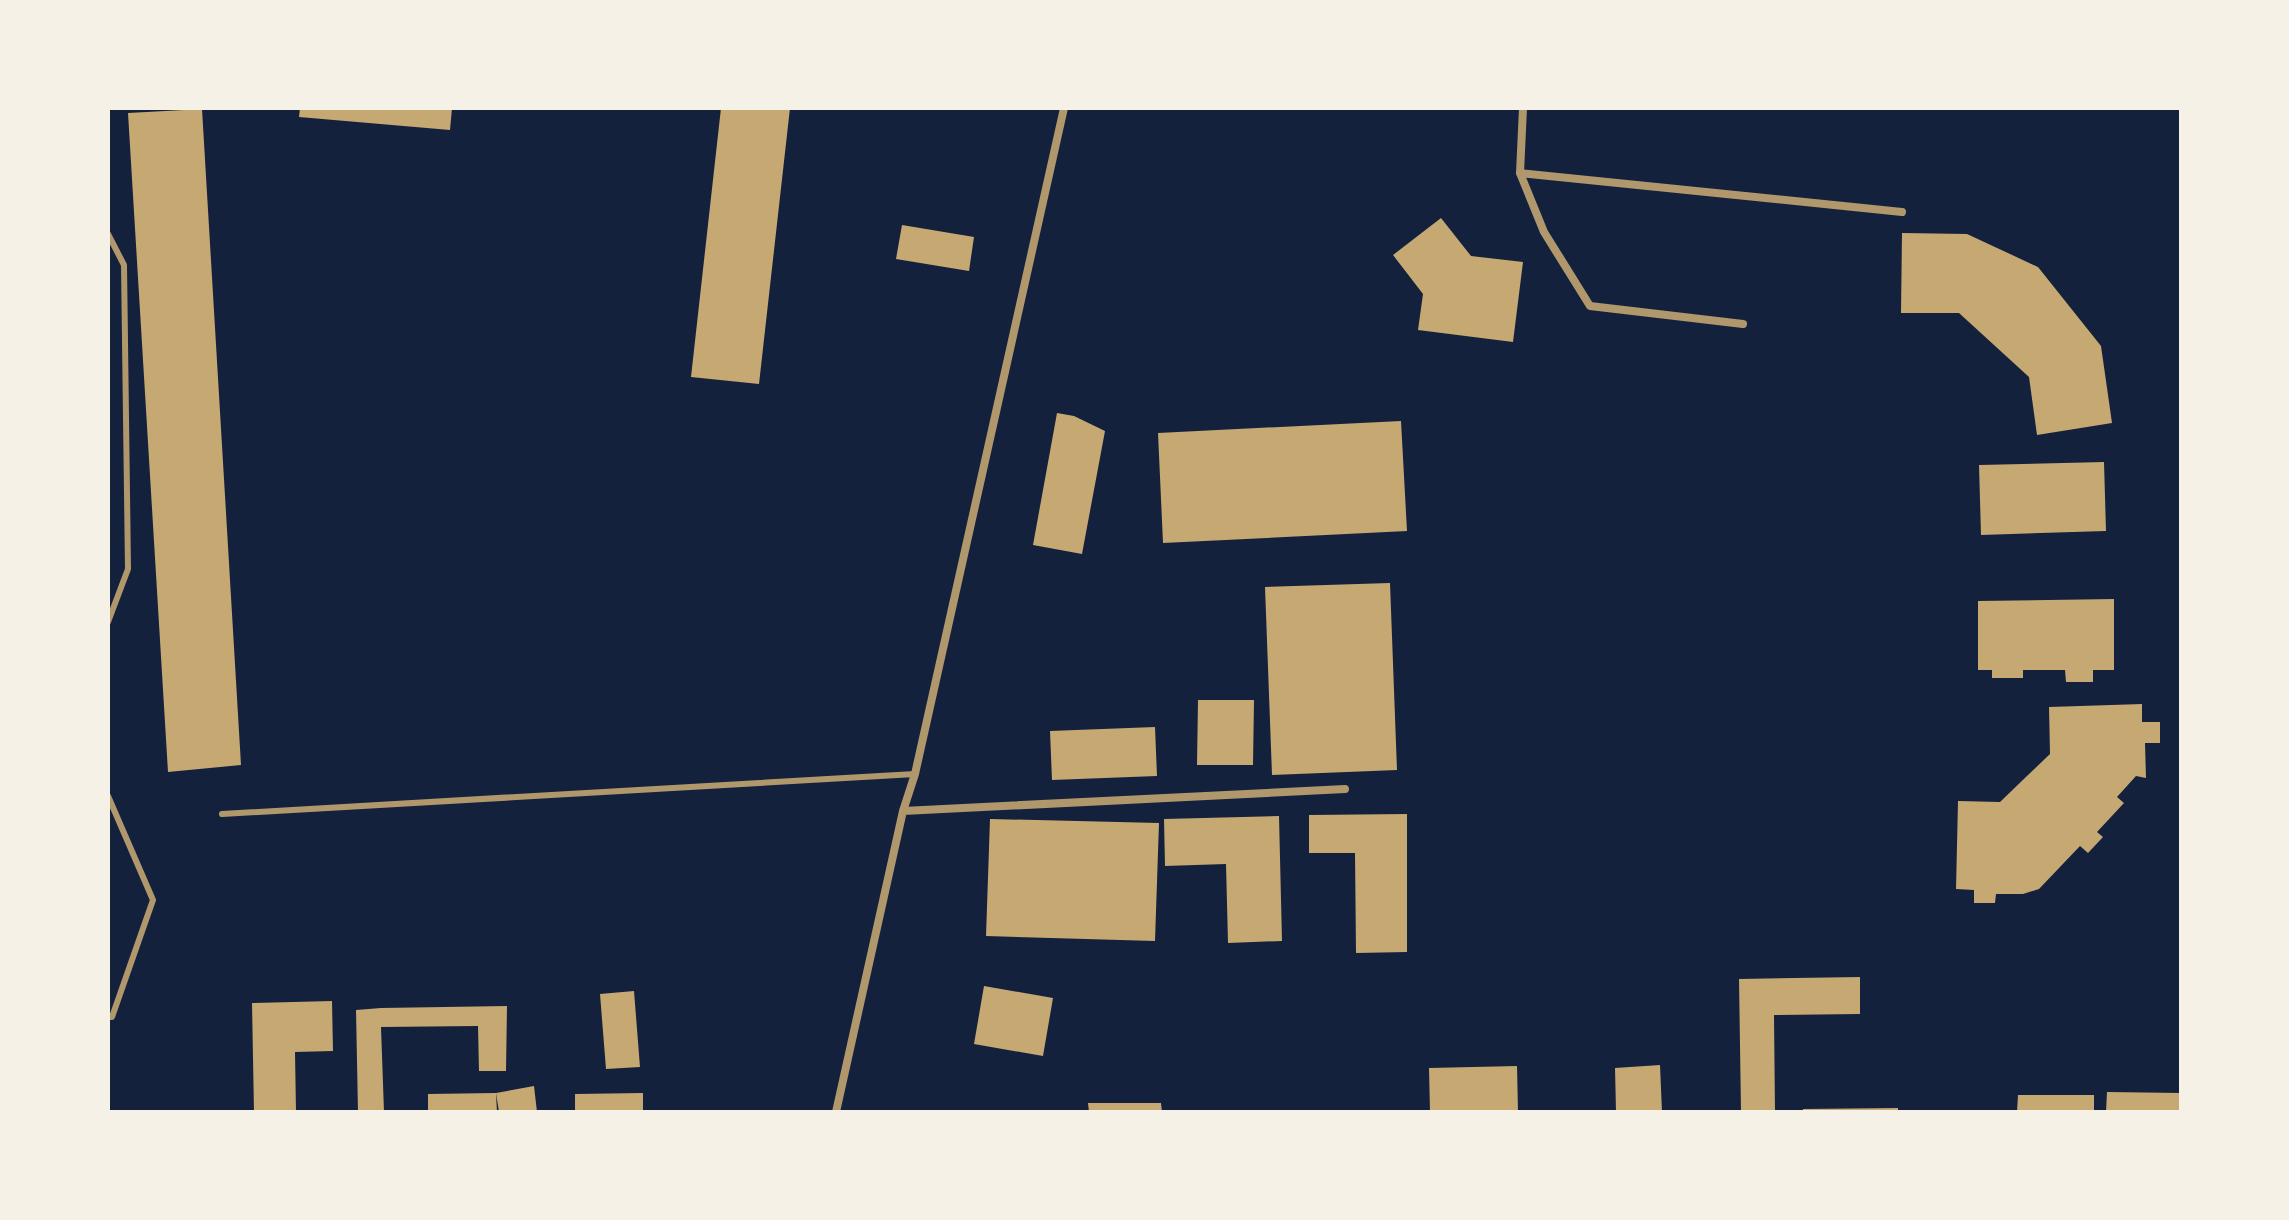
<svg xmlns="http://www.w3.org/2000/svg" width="2289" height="1220" font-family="'Alegreya Sans',sans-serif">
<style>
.building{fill:#c6a872}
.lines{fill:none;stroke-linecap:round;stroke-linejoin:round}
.service{stroke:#b1986c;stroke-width:6}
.minor{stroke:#b1986c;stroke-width:8}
</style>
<rect width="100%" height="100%" fill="#14213d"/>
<path class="building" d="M300,108h152l-2,22 -151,-13z
M721,108h69l-31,276 -68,-7z
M202,109l39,656 -73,7 -40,-659z
M1441,218l30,38 52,6 -10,80 -95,-12 5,-36 -30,-39z
M902,225l72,12 -5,34 -73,-12z
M1902,233l65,1 71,33 63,79 11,77 -75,12 -8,-58 -70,-64h-58z
M1057,413l17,3 31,15 -23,123 -49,-9z
M1401,421l6,110 -244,12 -5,-110z
M2104,462l2,69 -125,4 -2,-70z
M1390,583l7,187 -125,5 -7,-188z
M2114,599v71h-21v12h-27l-1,-12h-42v8h-31v-8h-14v-69z
M1198,700h56l-1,65h-56z
M2142,704v18h18v21h-15l1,35 -10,-2 -19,21 7,6 -27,29 6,5 -15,16 -8,-7 -41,43 -16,5h-27l-1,9h-21v-13l-18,-1 2,-88 42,1 50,-48 -1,-47z
M1155,727l2,49 -105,4 -2,-49z
M1407,814v138l-51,1 -1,-100h-46v-38z
M1279,816l3,125 -54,2 -2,-79 -61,2 -1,-47z
M990,819l169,4 -4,118 -169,-5z
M1860,977v37l-86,1 1,97h-34l-2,-133z
M984,986l69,12 -10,58 -69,-12z
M634,991l6,76 -34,2 -6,-75z
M332,1001l1,50 -38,1 1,60h-42l-2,-109z
M507,1006l-1,65h-27l-1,-45 -97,1 3,85h-26l-2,-102 25,-2z
M1660,1065l2,47h-46l-1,-44z
M1517,1066l1,46h-88l-1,-44z
M534,1086l3,26h-38l-3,-19 1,19h-69v-18l68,-1z
M2107,1092l74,1v19h-75z
M643,1093v19h-68v-18z
M2018,1095h76v17h-77z
M1088,1103h73l1,9h-73z
M1898,1108v4h-95v-3z"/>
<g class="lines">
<path class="service" d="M108,234l16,31 4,304 -20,53
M108,796l45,104 -41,117h-4
M222,814l693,-40"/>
<path class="minor" d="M1523,108l-3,65 382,39
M1520,173l24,59 46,74 153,18
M903,811l442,-22
M836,1112l67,-301 12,-37 149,-666"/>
</g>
<rect width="2289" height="1220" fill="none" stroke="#f6f1e7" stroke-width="220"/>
</svg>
